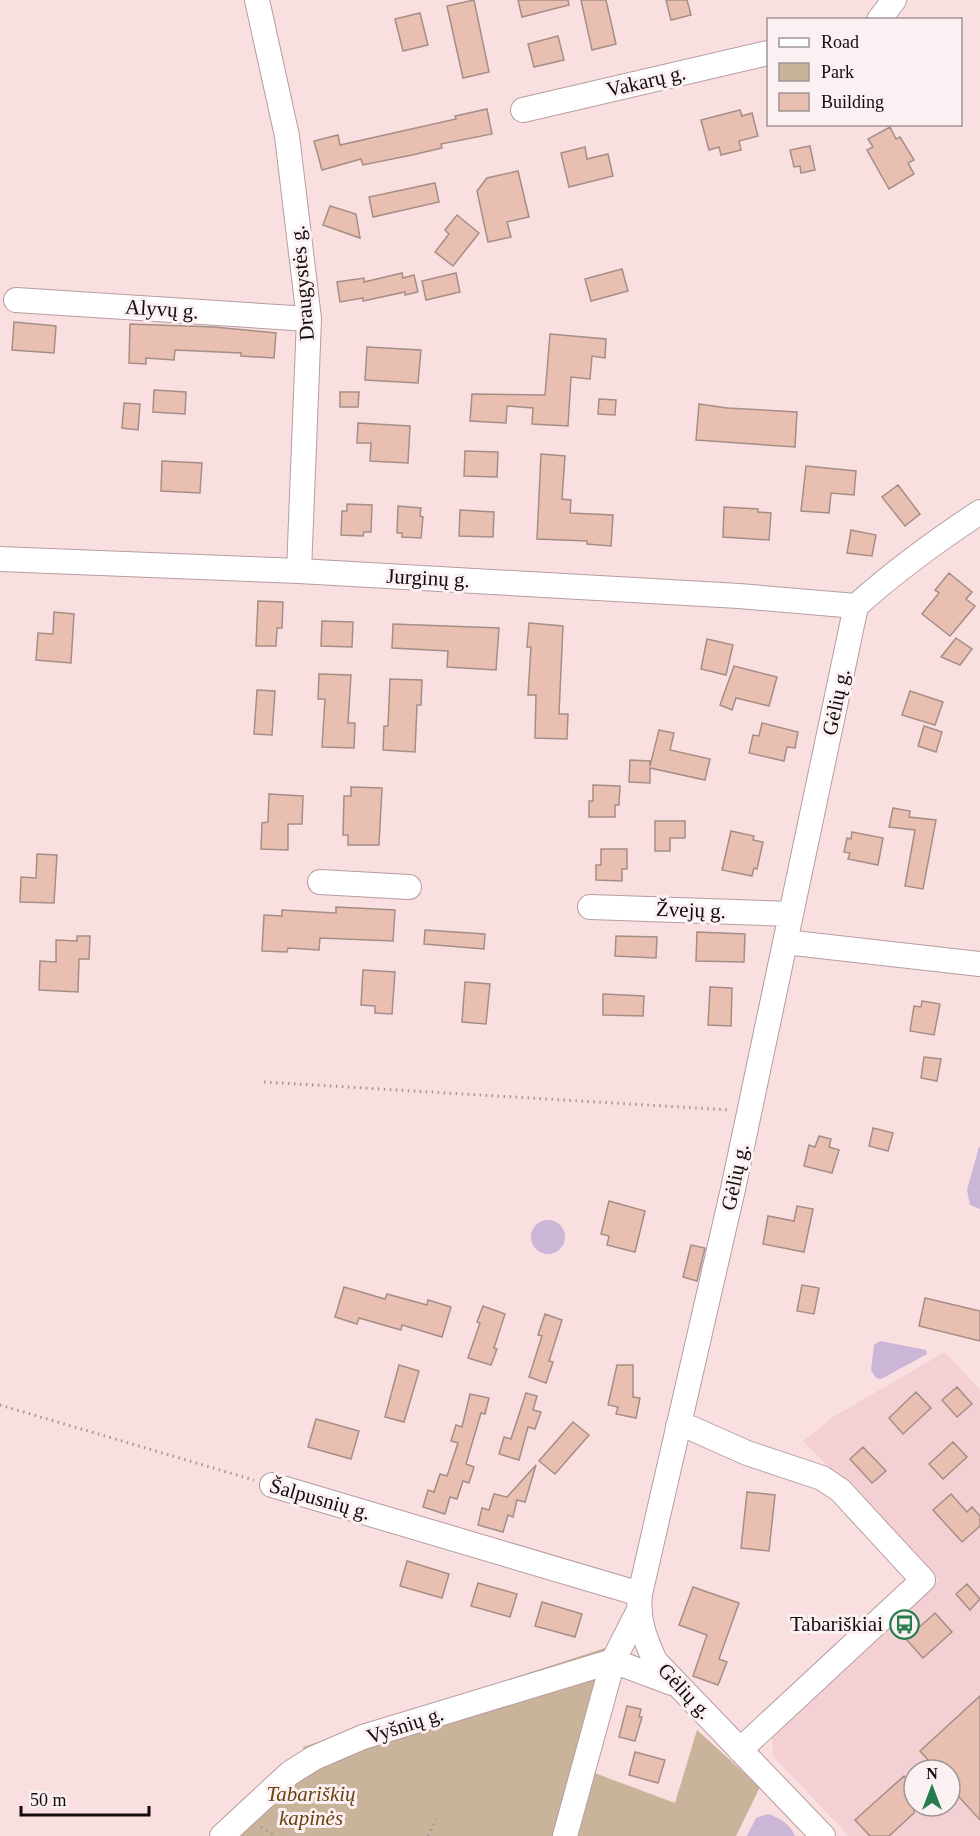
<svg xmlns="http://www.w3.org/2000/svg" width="980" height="1836" font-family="'Times New Roman',serif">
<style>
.built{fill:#f3d0d4;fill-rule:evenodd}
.green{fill:#cab39b}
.water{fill:#cbb6d7}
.building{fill:#e8bfb1;stroke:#a58e86;stroke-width:1.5}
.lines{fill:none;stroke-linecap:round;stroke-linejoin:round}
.minor-casing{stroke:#b69da0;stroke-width:26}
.path{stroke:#a89496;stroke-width:3;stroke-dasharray:1.5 4.5;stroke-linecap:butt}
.minor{stroke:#fff;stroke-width:24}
.labels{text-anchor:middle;stroke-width:6;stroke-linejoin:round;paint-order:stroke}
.street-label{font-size:21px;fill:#130b0c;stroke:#fcf1f2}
.poi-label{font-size:21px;fill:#130b0c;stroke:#fcf1f2;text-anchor:end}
.park-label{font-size:21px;font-style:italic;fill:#684310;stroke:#fcf1f2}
</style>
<rect width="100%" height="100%" fill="#fadfe1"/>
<path class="built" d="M945,1352l35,38v446h-131l-76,-80 -1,-18 167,-157 -136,-140 30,-24zM914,1770h36v36h-36z"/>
<path class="green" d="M605,1648l-32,117 102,38 22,-73 63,57 -24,49h-501l72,-68 -4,-21z"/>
<path class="water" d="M979,1147h1v62l-10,-4 -3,-15z
M531 1237a17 17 0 1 1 34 0a17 17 0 1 1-34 0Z
M880,1341l46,9 1,4 -46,25 -5,-1 -5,-8 3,-25z
M768,1814c12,4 22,10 27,22h-48l9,-18z"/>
<path class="building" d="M474,0l15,72 -26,6 -16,-72z
M518,0h50l1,5 -47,12z
M581,0h25l10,44 -24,6z
M666,0h21l4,15 -20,5z
M420,13l8,32 -25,6 -8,-32z
M558,36l6,24 -30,7 -6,-23z
M487,109l5,25 -51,10 1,4 -30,7 -49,10 -2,-6 -39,11 -8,-29 24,-6 2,10 116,-26 -1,-3z
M740,110l2,6 10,-3 6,23 -19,5 2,9 -20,5 -2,-8 -10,3 -8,-30z
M890,127l6,12 4,-2 14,23 -6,3 6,11 -25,15 -22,-39 6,-3 -5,-8z
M810,146l5,24 -14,3 -1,-7 -6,1 -4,-17z
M585,147l2,12 21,-5 5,22 -44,11 -8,-34z
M518,171l11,46 -22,5 4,15 -23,5 -11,-51 10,-13z
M435,183l4,19 -66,15 -4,-20z
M330,206l26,8 4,24 -37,-13z
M457,215l22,18 -26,33 -18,-14 14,-18 -4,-4z
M622,269l6,22 -37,10 -6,-22z
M402,273l1,5 11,-3 4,17 -13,3v-3l-42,9v-3l-23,4 -3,-20 27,-4v4z
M456,273l4,19 -34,8 -4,-19z
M14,322l42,4 -2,27 -42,-3z
M130,324l84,3 62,6 -2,25 -33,-2v-3l-66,-3 -1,10 -28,-2v6l-17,-1z
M550,334l56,5 -1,19 -13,-2 -2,23 -19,-2 -3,49 -36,-2 1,-16 -26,-2 -1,17 -36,-2 2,-27 73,1z
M367,347l54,3 -3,33 -53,-3z
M154,390l32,2 -1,22 -32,-2z
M340,392h19l-1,15h-18z
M599,399l17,1 -1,15 -17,-1z
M124,403l16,1 -2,26 -16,-2z
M699,404l28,4 70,4 -2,35 -99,-7z
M358,423l52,3 -2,37 -38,-2 1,-18h-14z
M465,451l33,1 -1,25 -33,-1z
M541,454l24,2 -3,43 9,1 -1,13 43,2 -2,31 -24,-2v-3l-50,-2z
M162,461l40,2 -2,30 -39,-2z
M806,466l50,5 -2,24 -23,-2 -2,20 -28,-2z
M898,485l22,29 -15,12 -23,-29z
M347,504l25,1 -1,27h-7l-1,4 -22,-1 1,-24h5z
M398,506l23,2 -1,8 3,1 -2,21 -19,-1v-4h-5z
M724,507l34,2v3l13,1 -2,27 -46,-3z
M460,510l34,2 -1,25 -34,-1z
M851,530l25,5 -4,21 -25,-3z
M949,573l23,19 -6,7 9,7 -25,30 -28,-22 17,-21 -4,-3z
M258,601l25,1 -1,26h-5l-1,18h-20z
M54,612l20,2 -3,49 -35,-3 2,-27 15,1z
M322,621l31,1 -1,25 -31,-1z
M529,623l34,3 -4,88h9l-1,25 -32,-1 1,-43h-8l3,-48h-4z
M393,624l106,4 -3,42 -49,-3 1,-16 -56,-3z
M956,638l16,11 -12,16 -19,-8z
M707,639l26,6 -7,30 -25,-6z
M734,666l43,11 -8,29 -33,-8 -4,12 -12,-5z
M319,674l32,1 -3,48h7l-1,25 -32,-1 3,-48h-7z
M390,679l32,1 -1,25h-4l-2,47 -32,-2 1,-24h4z
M257,690l18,1 -3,44 -18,-1z
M910,691l33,11 -8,23 -33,-10z
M762,723l36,9 -3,16 -8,-1 -3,14 -35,-8 4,-18 6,1z
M924,726l18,6 -6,20 -18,-6z
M659,730l15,3 -4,17 40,9 -5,21 -55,-12v15l-21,-1 1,-22 20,1v5z
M593,785l27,1 -1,19h-4v12h-26v-16h4z
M351,787l31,1 -3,57h-31v-10h-5l1,-39h7z
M269,794l34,2 -1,28h-14v26l-27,-1 1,-26 6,-1z
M893,808l17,3 -1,6 27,3 -13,69 -18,-3 10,-56 -26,-3z
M655,821h30v17h-15v13h-15z
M731,831l23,5 -1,4 10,2 -6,27 -3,-1 -2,8 -30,-6z
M852,832l31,6 -5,27 -30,-6 2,-6 -6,-1 3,-14 4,1z
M601,849h26v20h-5v12l-26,-1v-15h5z
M37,854l20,1 -3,48 -34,-1 1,-25 15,1z
M336,907l59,3 -2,31 -73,-3 -1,12 -31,-2 -1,4 -25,-1 2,-36 18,1v-6l54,3z
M425,930l60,4 -1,15 -60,-5z
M697,932l48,2 -1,28 -48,-1z
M77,936h13l-1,23h-10l-1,33 -39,-2 1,-29 16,1v-22l21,1z
M616,936l41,1 -1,21 -41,-2z
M363,970l32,2 -3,42 -17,-1v-7l-14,-1z
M465,982l25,2 -4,40 -24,-2z
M710,987l22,1 -1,38 -23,-1z
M603,994l41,2 -1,20 -40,-1z
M922,1001l18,3 -6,31 -24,-4 4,-25 7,1z
M924,1057l17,2 -4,22 -16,-3z
M873,1128l20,5 -5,18 -19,-5z
M819,1136l12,3 -2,8 10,3 -7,23 -28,-7 5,-21 6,2z
M609,1201l36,10 -10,41 -28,-7 2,-9 -8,-2z
M797,1206l16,3 -9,43 -41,-8 5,-28 26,5z
M691,1245l14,3 -8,33 -14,-4z
M802,1285l17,3 -5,26 -17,-3z
M344,1287l41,12 2,-5 40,11 1,-5 23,7 -9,30 -40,-12 -1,5 -42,-12 -2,6 -22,-7z
M925,1298l55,13v30l-61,-15z
M483,1306l22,8 -11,34 3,1 -6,16 -23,-7 12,-35 -3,-1z
M545,1314l17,6 -13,41 4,1 -7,21 -17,-6 13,-41 -4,-1z
M399,1365l20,6 -15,51 -19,-5z
M617,1365h16v32l7,1 -4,20 -20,-4 2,-7 -10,-2z
M957,1387l15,17 -15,13 -15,-17z
M916,1392l15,16 -28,26 -14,-16z
M526,1393l11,3 -4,14 8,2 -6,17 -7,-2 -9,33 -20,-6 5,-17 7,2z
M470,1394l19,4 -4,16 -4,-1 -15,51 8,3 -5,16 -6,-2 -6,18 -7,-2 -5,17 -22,-7 5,-17 6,2 6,-18 7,2 11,-33 -7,-2 5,-16 6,2z
M316,1419l43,12 -8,28 -43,-12z
M573,1422l16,13 -34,39 -16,-13z
M953,1442l14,15 -24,22 -14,-15z
M863,1447l23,24 -14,12 -22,-24z
M536,1465l-11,37 -8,-2 -4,17 -5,-2 -5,17 -25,-7 4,-17 7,2 5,-16 13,3z
M747,1492l28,3 -6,56 -28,-3z
M951,1494l16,18 5,-5 8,9v10l-18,16 -29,-32z
M407,1561l42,13 -7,24 -42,-12z
M478,1583l39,11 -7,23 -39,-11z
M967,1584l13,15 -10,11 -14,-16z
M693,1587l46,16 -20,56 8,3 -9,23 -25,-9 14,-41 -28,-10z
M542,1602l40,12 -7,23 -40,-11z
M935,1613l17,19 -29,26 -17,-19z
M812,1615l8,10 -11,9 -9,-11z
M980,1696v124l-30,-33v-17h-30l9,-9 -9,-10z
M627,1706l14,3 -2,8h3l-7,24 -16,-4z
M635,1752l30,8 -7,23 -29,-8z
M914,1775v38l-25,23h-19l-15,-16 49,-44 4,5z"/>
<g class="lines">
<defs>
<path id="minor" d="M257,0l30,136 22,183 -10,252
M879,20l15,-20
M523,110l245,-57
M16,300l293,19
M0,559l299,12 440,25 117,10
M320,882l89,5
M590,907l201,7
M785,942l195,22
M678,1426l13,2 56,25 75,25 18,12 83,90 -183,170
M272,1485l368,109
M222,1836l68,-63 24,-15 49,-21 250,-76 59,22
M565,1836l48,-175 25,-49
M823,1836l-168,-175c-10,-22 -18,-42 -15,-67l93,-405 123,-583c39,-35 80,-65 124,-94"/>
</defs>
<use href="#minor" class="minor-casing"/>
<path class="path" d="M264,1082l466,28
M0,1405l254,75
M261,1827l14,9
M428,1836l8,-17"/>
<use href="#minor" class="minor"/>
</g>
<defs>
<symbol id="bus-ring" viewBox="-11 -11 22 22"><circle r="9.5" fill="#fcf1f2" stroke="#277c4f" stroke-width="1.5"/><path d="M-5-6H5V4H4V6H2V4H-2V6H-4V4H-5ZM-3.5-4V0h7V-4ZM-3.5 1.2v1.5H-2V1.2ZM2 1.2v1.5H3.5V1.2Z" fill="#277c4f"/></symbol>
</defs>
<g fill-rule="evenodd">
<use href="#bus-ring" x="888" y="1608" width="33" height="33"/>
</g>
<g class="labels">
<g class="street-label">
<text transform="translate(646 81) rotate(-13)" y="7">Vakarų g.</text>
<text transform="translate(302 283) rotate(-95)" y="7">Draugystės g.</text>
<text transform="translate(162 309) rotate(4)" y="7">Alyvų g.</text>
<text transform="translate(428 578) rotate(3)" y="7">Jurginų g.</text>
<text transform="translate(836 702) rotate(-78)" y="7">Gėlių g.</text>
<text transform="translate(691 910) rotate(2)" y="7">Žvejų g.</text>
<text transform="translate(735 1177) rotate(-78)" y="7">Gėlių g.</text>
<text transform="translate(320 1499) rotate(16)" y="7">Šalpusnių g.</text>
<text transform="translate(685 1691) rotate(47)" y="7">Gėlių g.</text>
<text transform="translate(405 1725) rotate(-18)" y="7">Vyšnių g.</text>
</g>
<g class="poi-label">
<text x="883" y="1631">Tabariškiai</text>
</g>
<g class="park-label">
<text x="311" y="1801">Tabariškių<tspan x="311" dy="24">kapinės</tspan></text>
</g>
</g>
<rect x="767" y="18" width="195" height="108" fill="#fcf1f2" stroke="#9f9596" stroke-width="1.5"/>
<rect x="779" y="38" width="30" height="9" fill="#ffffff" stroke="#9f9596" stroke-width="1.5"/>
<text x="821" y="48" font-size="18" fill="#130b0c">Road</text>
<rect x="779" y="63" width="30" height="18" fill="#cab39b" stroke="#9f9596" stroke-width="1.5"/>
<text x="821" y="78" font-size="18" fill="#130b0c">Park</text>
<rect x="779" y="93" width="30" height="18" fill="#e8bfb1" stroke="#9f9596" stroke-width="1.5"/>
<text x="821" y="108" font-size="18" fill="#130b0c">Building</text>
<g transform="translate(932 1788)"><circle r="28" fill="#fcf1f2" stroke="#9f9596" stroke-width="1.5"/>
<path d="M0-4.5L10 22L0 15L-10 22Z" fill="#277c4f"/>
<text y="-9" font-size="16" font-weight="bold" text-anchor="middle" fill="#130b0c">N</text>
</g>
<path d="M21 1806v9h128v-9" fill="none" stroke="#130b0c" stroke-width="3"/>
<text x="30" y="1806" font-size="18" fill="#130b0c" stroke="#fcf1f2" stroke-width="4.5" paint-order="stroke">50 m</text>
</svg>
